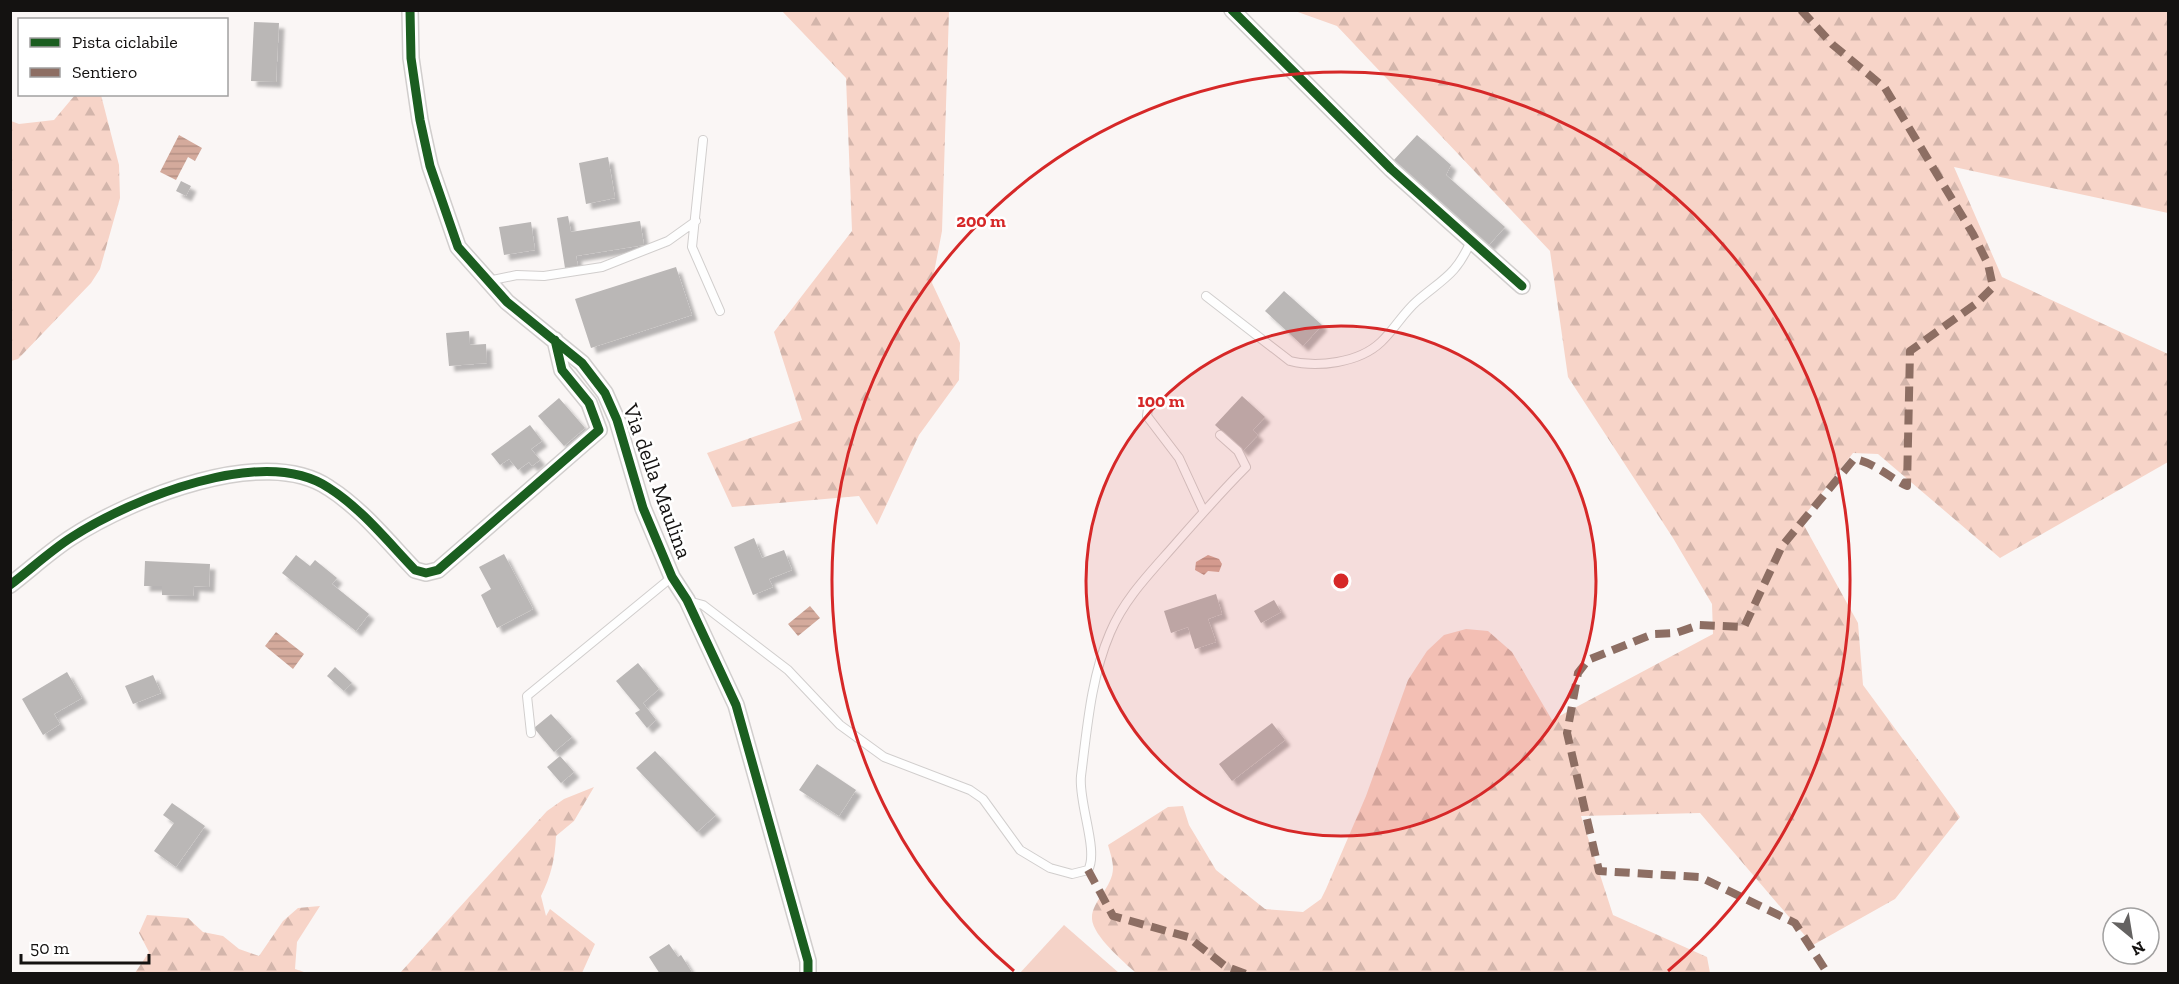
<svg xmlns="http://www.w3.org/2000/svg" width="2179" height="984" font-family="'Zilla Slab',serif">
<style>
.forest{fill:url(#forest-firs)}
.park{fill:#f5d3c8}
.water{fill:url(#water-rules)}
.building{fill:#bab7b6;filter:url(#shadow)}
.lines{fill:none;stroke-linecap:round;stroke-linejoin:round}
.lane-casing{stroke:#d1cecd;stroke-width:10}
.street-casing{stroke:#d1cecd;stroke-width:18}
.lane{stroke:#fefefe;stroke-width:8}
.street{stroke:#fefefe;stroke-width:15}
.quiet{stroke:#8d6e63;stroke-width:8;stroke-dasharray:15 8;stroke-linecap:butt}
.cycleway-casing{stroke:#fff;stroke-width:13}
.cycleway{stroke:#1b5e20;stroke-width:9}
.ring{fill:none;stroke:#d62828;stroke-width:3}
.labels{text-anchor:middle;stroke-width:5;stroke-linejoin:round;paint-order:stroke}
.street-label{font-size:22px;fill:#141211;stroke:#fff}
.centre{fill:#d62828;stroke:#fff;stroke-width:3}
.ring-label{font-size:18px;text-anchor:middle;font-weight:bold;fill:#d62828;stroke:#fff;stroke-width:5;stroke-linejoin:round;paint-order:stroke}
</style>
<defs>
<pattern id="forest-firs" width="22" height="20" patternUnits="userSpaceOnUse" patternTransform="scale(1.5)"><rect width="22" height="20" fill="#f7d4c8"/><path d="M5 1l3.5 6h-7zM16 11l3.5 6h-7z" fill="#d3b5ab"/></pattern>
<pattern id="water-rules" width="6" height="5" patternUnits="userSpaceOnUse" patternTransform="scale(1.5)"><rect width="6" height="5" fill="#d4aa9c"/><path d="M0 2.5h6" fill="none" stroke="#b59185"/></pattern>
<filter id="shadow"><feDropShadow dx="5.5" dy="5.5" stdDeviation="1.5" flood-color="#0004"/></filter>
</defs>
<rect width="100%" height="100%" fill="#faf6f5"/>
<path class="forest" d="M782,11h167l-7,220 -10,52 28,60 -1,37 -40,55 -42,90 -18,-29 -127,11 -25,-54 95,-33 -28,-88 78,-101 -6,-153z
M1295,11h873v202l-214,-46 48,110 166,77v108l-168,96 -122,-104 -25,-1 -52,67 57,103 5,62 97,132 -65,82 -82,46 -113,-132 -119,3 32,99 94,42 3,16h-574c-12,-11 -43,-37 -44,-54 -1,-18 21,-31 21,-51 0,-7 -3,-16 -5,-23l60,-38 15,-1 6,19 27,45 49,39 38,3 18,-13 5,-10 40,-93 42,-116 19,-29 17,-16 22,-6 22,2 24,21 40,68 161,-86 -1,-30 -39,-66 -105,-161 -18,-126 -213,-225z
M75,95h26l18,70 1,33 -20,71 -9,14 -73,76 -7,2v-240l8,3 35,-4z
M594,787l-20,34 -18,15c-1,23 -5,40 -15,60l5,20 4,-7 45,35 -13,29h-182l147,-162 17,-12z
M320,906l-23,36 -2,27 12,4h-172l14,-21 -10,-19 8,-18 41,3 15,14 20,4 16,13 20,7 24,-35 15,-13z"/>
<path class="park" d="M1064,925l55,48h-99z"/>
<path class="water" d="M179,135l23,13 -7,13 -7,-4 -12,23 -16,-8z
M1208,555l11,4 3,5 -3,8 -11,-1 -4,4 -9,-5 1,-8z
M810,606l10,12 -22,18 -10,-12z
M276,632l28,22 -11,15 -28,-23z"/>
<path class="building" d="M254,22l25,1 -3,59 -25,-1z
M1417,135l34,30 -5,10 59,52 -17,19 -95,-85z
M608,157l7,41 -29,6 -7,-41z
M181,181l10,5 -5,10 -10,-5z
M568,216l3,16 69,-11 4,24 -68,11 2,10 -13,2 -8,-50z
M531,222l4,28 -31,5 -5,-28z
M676,267l16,48 -101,33 -16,-49z
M1284,291l38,34 -19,21 -38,-35z
M469,331l1,14 16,-1 1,19 -38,3 -3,-33z
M1242,396l23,21 -12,13 5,5 -15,16 -28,-26z
M559,398l26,30 -21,18 -26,-30z
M530,425l12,16 -11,8 9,11 -8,6 -3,-4 -11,8 -9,-11 -9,6 -9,-11z
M754,538l8,20 22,-8 8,20 -23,9 4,8 -20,8 -19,-48z
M504,554l29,55 -36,19 -16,-33 10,-6 -12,-22z
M296,555l14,11 5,-6 22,18 -5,6 37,30 -13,17 -74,-58z
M145,561l65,3 -1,23 -15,-1 -1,10 -31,-1v-9h-18z
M1216,594l6,20 -14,5 8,23 -21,7 -7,-22 -17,6 -7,-22z
M1274,600l7,12 -20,11 -7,-12z
M638,663l21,26 -16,14 13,17 -9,8 -12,-15 5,-3 -24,-29z
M335,667l17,16 -8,8 -17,-15z
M67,672l15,26 -28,16 6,10 -17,11 -21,-36z
M153,675l8,18 -28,11 -8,-18z
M551,714l21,23 -18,15 -20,-24z
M1272,723l13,17 -53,41 -13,-17z
M655,751l61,64 -19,17 -61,-64z
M560,756l14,16 -13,11 -14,-16z
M817,764l39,26 -17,26 -40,-26z
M172,803l33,23 -29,41 -22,-16 20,-28 -11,-8z
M669,944l9,13 3,-2 12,19h-33l-11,-17z"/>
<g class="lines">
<defs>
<path id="lane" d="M703,140l-11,107 28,64
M488,281l29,-6 27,1 58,-9 66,-26 28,-20
M1206,296l84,65c27,7 69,2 91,-19 13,-12 22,-29 36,-41 27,-23 39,-26 54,-60
M1149,401l-2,15 32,42 24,52
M688,601l15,4 85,65 52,55 44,32 86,33 13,9 37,51 30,18 22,6 16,-4c11,-19 -10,-68 -7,-94 6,-47 10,-99 29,-143 15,-36 43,-63 68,-92 22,-25 44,-50 68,-74l-8,-16 -18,-16
M531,733l-4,-37 145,-119"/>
<path id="street" d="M410,10l1,48 9,62 10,46 28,81 49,55 75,61 23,30 12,27 26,88 29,69 15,23 49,105 72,256v13
M1232,10l159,159 131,117
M10,585c21,-16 40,-34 62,-48 59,-38 192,-93 257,-49 33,21 59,54 86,82l11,3 12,-3 161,-140 -10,-27 -27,-33 -7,-30"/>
</defs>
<use href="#lane" class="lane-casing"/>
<use href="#street" class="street-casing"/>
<use href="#lane" class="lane"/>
<use href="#street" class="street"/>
<path class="quiet" d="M1801,10l32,35 52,43 88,146 15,30 5,23 -16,16 -67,48 -3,135c-18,-9 -34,-24 -53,-27l-72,87 -38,81 -45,-2 -23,8 -23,1 -65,26 -10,13 -11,60 32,138 101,6 95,46 33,51
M1088,870l25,46 75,21 37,29 21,8"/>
<defs>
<path id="cycleway" d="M410,10l1,48 9,62 10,46 28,81 49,55 75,61 23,30 12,27 26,88 29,69 15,23 49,105 72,256v13
M1232,10l159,159 131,117
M10,585c21,-16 40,-34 62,-48 59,-38 192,-93 257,-49 33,21 59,54 86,82l11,3 12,-3 161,-140 -10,-27 -27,-33 -7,-30"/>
</defs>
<use href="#cycleway" class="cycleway-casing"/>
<use href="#cycleway" class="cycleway"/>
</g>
<circle cx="1341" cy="581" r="255" fill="#d62828" fill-opacity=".12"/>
<g class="ring">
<circle cx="1341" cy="581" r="255"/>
<path d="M1014 971A509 509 0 1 1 1668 971"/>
</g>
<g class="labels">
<g class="street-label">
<text transform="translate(658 481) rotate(70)" y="8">Via della Maulina</text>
</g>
</g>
<circle cx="1341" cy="581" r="9" class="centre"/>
<g class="ring-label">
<text x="981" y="227">200 m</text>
<text x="1161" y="407">100 m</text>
</g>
<rect width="2179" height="984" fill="none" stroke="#141211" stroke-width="24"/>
<rect x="18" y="18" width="210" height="78" fill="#ffffff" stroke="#a1a0a0" stroke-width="1.5"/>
<rect x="30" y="38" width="30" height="9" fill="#1b5e20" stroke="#a1a0a0" stroke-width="1.5"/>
<text x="72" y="48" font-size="18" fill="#141211">Pista ciclabile</text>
<rect x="30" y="68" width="30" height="9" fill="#8d6e63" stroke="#a1a0a0" stroke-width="1.5"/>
<text x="72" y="78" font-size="18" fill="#141211">Sentiero</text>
<g transform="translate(2131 936) rotate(150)"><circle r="28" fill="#ffffff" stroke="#a1a0a0" stroke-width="1.5"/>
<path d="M0-4.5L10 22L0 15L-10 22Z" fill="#646261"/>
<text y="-9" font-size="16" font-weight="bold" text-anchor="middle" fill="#141211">N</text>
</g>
<path d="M21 954v9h128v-9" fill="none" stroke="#141211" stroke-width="3"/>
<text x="30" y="954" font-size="18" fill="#141211" stroke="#ffffff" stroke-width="4.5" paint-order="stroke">50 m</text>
</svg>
